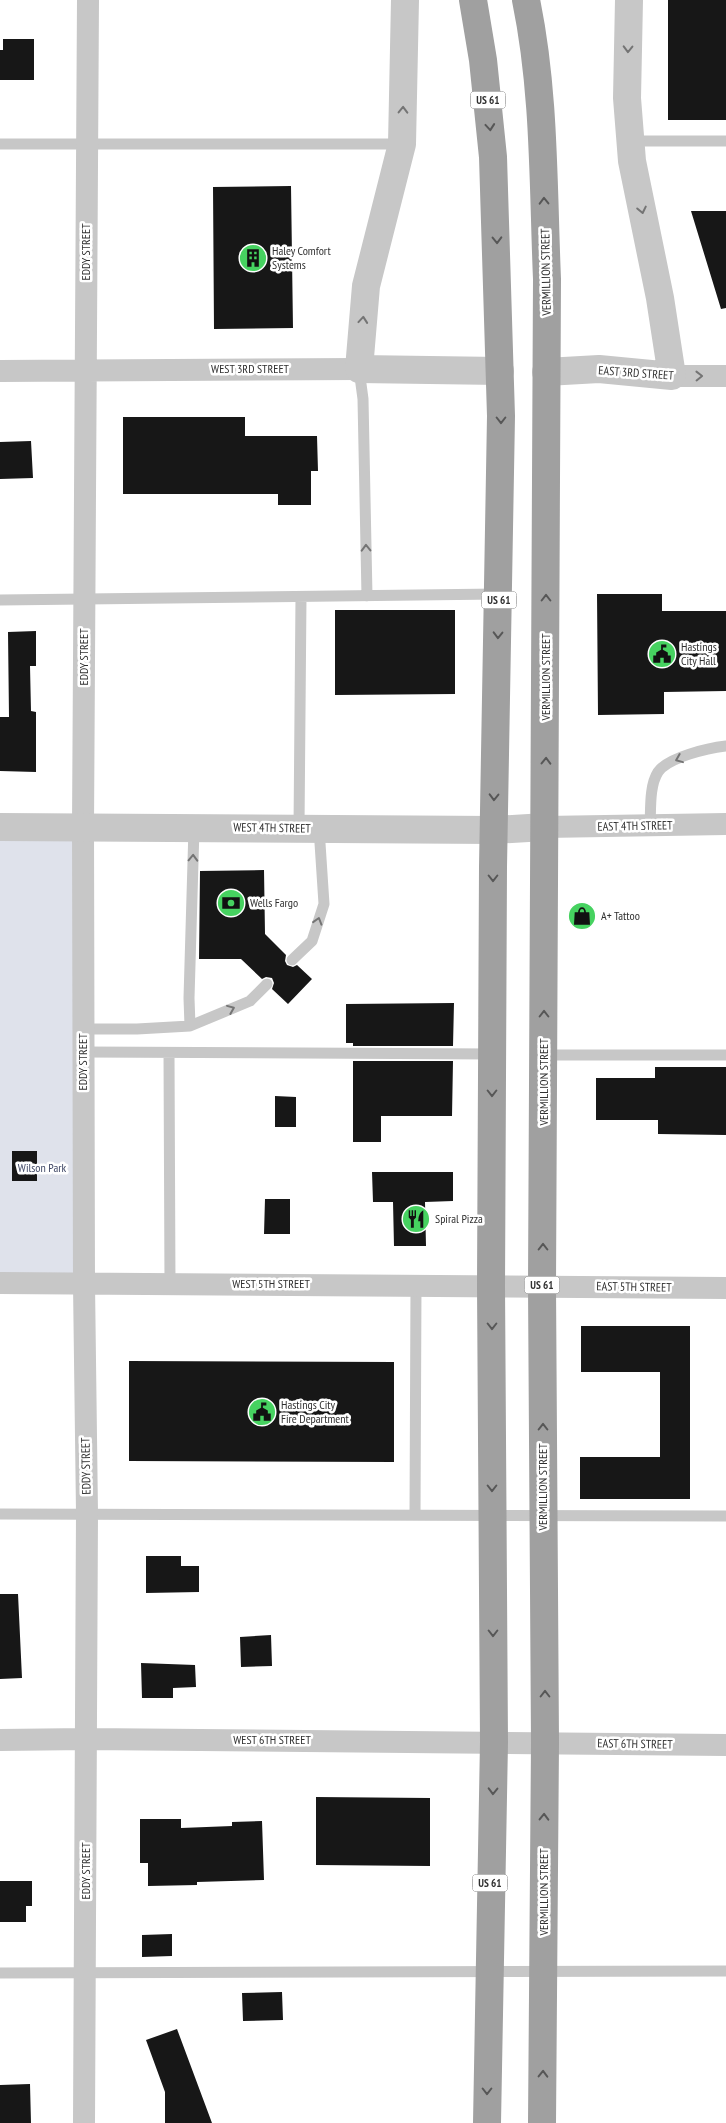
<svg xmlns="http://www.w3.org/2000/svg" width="726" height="2123" font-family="'PT Sans Narrow',sans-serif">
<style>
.green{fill:#dfe2eb}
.building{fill:#171717}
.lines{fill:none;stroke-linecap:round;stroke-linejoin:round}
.service{stroke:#c7c7c7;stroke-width:11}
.minor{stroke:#c7c7c7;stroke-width:22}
.tertiary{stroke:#c7c7c7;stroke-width:28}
.trunk{stroke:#a0a0a0;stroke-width:28}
.oneway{stroke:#747474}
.oneway2{stroke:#575757}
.labels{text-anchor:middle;stroke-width:5;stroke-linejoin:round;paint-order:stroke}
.shield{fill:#fff;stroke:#6e6e6e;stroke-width:1}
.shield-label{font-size:11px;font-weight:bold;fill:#303030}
.poi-label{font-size:12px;fill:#303030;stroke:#fff;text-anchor:start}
.street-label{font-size:12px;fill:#303030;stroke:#fff}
.park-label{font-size:12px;fill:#414967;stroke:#fff}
</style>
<rect width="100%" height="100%" fill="#fff"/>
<path class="green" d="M83,826l1,458 -84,-1v-456z"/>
<path class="building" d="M668,0h58v120h-58z
M3,39h31v41h-34v-30h3z
M291,186l2,142 -79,1 -1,-142z
M691,211h35v97l-5,1z
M123,417h122v19h72l1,35h-7v34h-33v-11h-155z
M31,441l2,37 -33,1v-37z
M597,594h65v17h64v80l-62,1v22l-66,1z
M335,610h120v84l-120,1z
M36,631v35h-6l1,45 5,1v60l-36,-1v-54h9l-1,-85z
M264,870l1,64 21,21 -1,6 2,4 6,2 4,-2 15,14 -24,25 -16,-15 2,-6 -2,-5 -6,-1 -4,2 -21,-20h-42l1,-88z
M454,1003l-1,43h-100v-3h-7v-39z
M353,1061h100l-1,55h-71v26h-28z
M655,1067h71v68l-68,-1v-14h-62v-42h59z
M275,1096l21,1v30h-21z
M12,1151h25v30h-25z
M372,1172h81v29l-28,1 1,44h-32l-1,-44h-20z
M265,1199h25v35h-26z
M581,1326h109v173h-110v-42h80v-85h-79z
M129,1361l265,1v100l-265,-1z
M146,1556h35v10h18v26l-53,1z
M0,1594h18l4,84 -22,1z
M271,1635l1,31 -31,1 -1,-30z
M141,1663l54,2 1,22 -23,1v10h-31z
M316,1797l114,1v68l-114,-1z
M140,1819h41v9l51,-2v-4l30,-1 2,59 -67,2v3l-49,1v-23h-8z
M0,1881h32v25h-6v16h-26z
M172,1934v22l-30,1v-22z
M282,1992l1,28 -40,1 -1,-28z
M177,2029l35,94h-47v-31l-19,-52z
M30,2084l1,39h-31v-38z"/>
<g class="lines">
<path class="service" d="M630,141h96
M0,144h402
M359,369l4,30 4,197
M0,600l498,-6
M650,826c1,-16 -1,-40 8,-54 10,-15 51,-24 68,-26
M299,828l2,-231
M292,960l20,-19 12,-37 -5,-76
M190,1026l-1,-28 5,-170
M83,1029h54l53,-3 60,-25 17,-17
M83,1052l409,2
M169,1053l1,231
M544,1055h182
M0,1514l726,2
M415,1515l1,-230
M0,1973l726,-2"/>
<path class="minor" d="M0,371l359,-2
M672,376h54
M545,827l181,-3
M0,1283l726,5
M0,1740l87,-1 639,6
M84,2123l3,-610 -3,-229 -1,-458 5,-826"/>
<path class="tertiary" d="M405,0l-3,144 -36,142 -7,83 141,2
M546,372l53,-3 73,7 -12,-78 -28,-137 -5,-63 2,-98
M0,827l494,3 51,-3"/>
<path class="trunk" d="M473,0l10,60 10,97 8,259 -8,451 -2,419 3,456 -7,381
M526,0c19,92 17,186 21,279l-5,1007 3,457 -3,380"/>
</g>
<defs><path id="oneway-chevron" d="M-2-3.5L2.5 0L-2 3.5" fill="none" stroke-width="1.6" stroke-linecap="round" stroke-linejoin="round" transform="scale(1.25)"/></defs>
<g class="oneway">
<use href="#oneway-chevron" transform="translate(628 49) rotate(91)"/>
<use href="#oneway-chevron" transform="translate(403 110) rotate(-89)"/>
<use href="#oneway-chevron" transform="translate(642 210) rotate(78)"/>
<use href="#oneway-chevron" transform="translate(363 320) rotate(-85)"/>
<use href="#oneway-chevron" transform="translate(699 376) rotate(-1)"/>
<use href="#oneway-chevron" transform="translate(366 548) rotate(-91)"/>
<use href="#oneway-chevron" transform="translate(679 759) rotate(158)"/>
<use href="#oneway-chevron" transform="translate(193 858) rotate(-88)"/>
<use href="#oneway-chevron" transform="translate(318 921) rotate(-73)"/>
<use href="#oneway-chevron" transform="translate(231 1009) rotate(-22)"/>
</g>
<g class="oneway2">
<use href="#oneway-chevron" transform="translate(490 127) rotate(85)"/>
<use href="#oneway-chevron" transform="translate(544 201) rotate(-91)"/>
<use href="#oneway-chevron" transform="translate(497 240) rotate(89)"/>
<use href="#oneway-chevron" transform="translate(501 420) rotate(90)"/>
<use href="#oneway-chevron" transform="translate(546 598) rotate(-90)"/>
<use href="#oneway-chevron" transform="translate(498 635) rotate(91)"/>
<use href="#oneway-chevron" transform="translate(546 761) rotate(-89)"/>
<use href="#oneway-chevron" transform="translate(494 797) rotate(91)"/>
<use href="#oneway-chevron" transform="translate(493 878) rotate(90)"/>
<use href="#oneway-chevron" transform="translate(544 1014) rotate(-90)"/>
<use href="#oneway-chevron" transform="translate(492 1093) rotate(90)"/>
<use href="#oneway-chevron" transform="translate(543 1247) rotate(-90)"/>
<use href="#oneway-chevron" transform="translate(492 1326) rotate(90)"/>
<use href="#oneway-chevron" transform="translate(543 1427) rotate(-90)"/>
<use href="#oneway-chevron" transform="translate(492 1488) rotate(90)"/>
<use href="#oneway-chevron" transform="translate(493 1633) rotate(90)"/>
<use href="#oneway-chevron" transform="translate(545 1694) rotate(-90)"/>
<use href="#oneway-chevron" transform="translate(493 1791) rotate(91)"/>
<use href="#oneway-chevron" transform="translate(544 1817) rotate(-89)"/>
<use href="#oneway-chevron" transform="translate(543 2074) rotate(-89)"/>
<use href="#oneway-chevron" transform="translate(487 2091) rotate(90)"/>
</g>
<defs>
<symbol id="building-disc" viewBox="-11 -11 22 22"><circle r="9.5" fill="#46d260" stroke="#fff"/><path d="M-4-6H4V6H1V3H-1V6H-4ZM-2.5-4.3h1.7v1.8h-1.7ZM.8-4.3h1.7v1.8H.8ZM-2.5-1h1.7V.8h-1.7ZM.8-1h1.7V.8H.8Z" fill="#111"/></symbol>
<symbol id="civic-disc" viewBox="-11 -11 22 22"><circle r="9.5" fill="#46d260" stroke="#fff"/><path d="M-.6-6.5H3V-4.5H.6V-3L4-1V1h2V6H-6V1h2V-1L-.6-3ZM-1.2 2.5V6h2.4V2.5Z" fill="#111"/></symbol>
<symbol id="bank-disc" viewBox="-11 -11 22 22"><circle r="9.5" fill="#46d260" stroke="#fff"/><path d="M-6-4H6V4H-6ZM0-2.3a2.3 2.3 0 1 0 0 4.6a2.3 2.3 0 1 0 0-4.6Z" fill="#111"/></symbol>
<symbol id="shop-disc" viewBox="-11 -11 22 22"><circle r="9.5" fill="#46d260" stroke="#fff"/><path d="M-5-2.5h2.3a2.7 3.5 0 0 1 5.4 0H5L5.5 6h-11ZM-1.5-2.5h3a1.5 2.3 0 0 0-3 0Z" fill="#111"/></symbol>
<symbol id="restaurant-disc" viewBox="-11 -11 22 22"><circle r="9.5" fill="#46d260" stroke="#fff"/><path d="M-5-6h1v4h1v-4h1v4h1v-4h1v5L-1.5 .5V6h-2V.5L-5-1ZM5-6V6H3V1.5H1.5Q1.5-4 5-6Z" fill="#111"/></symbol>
</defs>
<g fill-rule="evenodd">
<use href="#building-disc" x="237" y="242" width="32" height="32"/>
<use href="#civic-disc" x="646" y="638" width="32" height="32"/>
<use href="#bank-disc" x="215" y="887" width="32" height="32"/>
<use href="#shop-disc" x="566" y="900" width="32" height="32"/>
<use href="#restaurant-disc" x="400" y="1203" width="32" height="32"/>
<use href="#civic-disc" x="246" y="1396" width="32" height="32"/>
</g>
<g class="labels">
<g class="shield">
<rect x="470.5" y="91.5" width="35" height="17" rx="4"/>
<rect x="481.5" y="591.5" width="35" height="17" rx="4"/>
<rect x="524.5" y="1276.5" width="35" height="17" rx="4"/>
<rect x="472.5" y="1874.5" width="35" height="17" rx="4"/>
</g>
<g class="shield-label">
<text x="488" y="104">US 61</text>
<text x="499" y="604">US 61</text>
<text x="542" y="1289">US 61</text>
<text x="490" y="1887">US 61</text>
</g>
<g class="poi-label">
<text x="272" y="255">Haley Comfort<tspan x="272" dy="14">Systems</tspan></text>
<text x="681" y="651">Hastings<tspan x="681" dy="14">City Hall</tspan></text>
<text x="250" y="907">Wells Fargo</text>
<text x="601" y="920">A+ Tattoo</text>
<text x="435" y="1223">Spiral Pizza</text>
<text x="281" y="1409">Hastings City<tspan x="281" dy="14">Fire Department</tspan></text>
</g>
<g class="street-label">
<text transform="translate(86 252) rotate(-90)" y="4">EDDY STREET</text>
<text transform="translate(546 272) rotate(-91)" y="4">VERMILLION STREET</text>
<text x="250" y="373">WEST 3RD STREET</text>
<text transform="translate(636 373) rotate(4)" y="4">EAST 3RD STREET</text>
<text transform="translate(84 657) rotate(-90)" y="4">EDDY STREET</text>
<text transform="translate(546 677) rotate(-90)" y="4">VERMILLION STREET</text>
<text transform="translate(635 826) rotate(-1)" y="4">EAST 4TH STREET</text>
<text transform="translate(272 828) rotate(1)" y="4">WEST 4TH STREET</text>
<text transform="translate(83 1062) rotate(-90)" y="4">EDDY STREET</text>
<text transform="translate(544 1082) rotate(-90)" y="4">VERMILLION STREET</text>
<text x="271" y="1288">WEST 5TH STREET</text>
<text transform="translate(634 1287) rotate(1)" y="4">EAST 5TH STREET</text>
<text transform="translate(86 1466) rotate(-91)" y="4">EDDY STREET</text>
<text transform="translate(543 1487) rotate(-90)" y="4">VERMILLION STREET</text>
<text x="272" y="1744">WEST 6TH STREET</text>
<text transform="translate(635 1744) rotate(1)" y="4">EAST 6TH STREET</text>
<text transform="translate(86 1871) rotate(-90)" y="4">EDDY STREET</text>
<text transform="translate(544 1892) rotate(-90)" y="4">VERMILLION STREET</text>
</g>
<g class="park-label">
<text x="42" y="1172">Wilson Park</text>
</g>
</g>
</svg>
